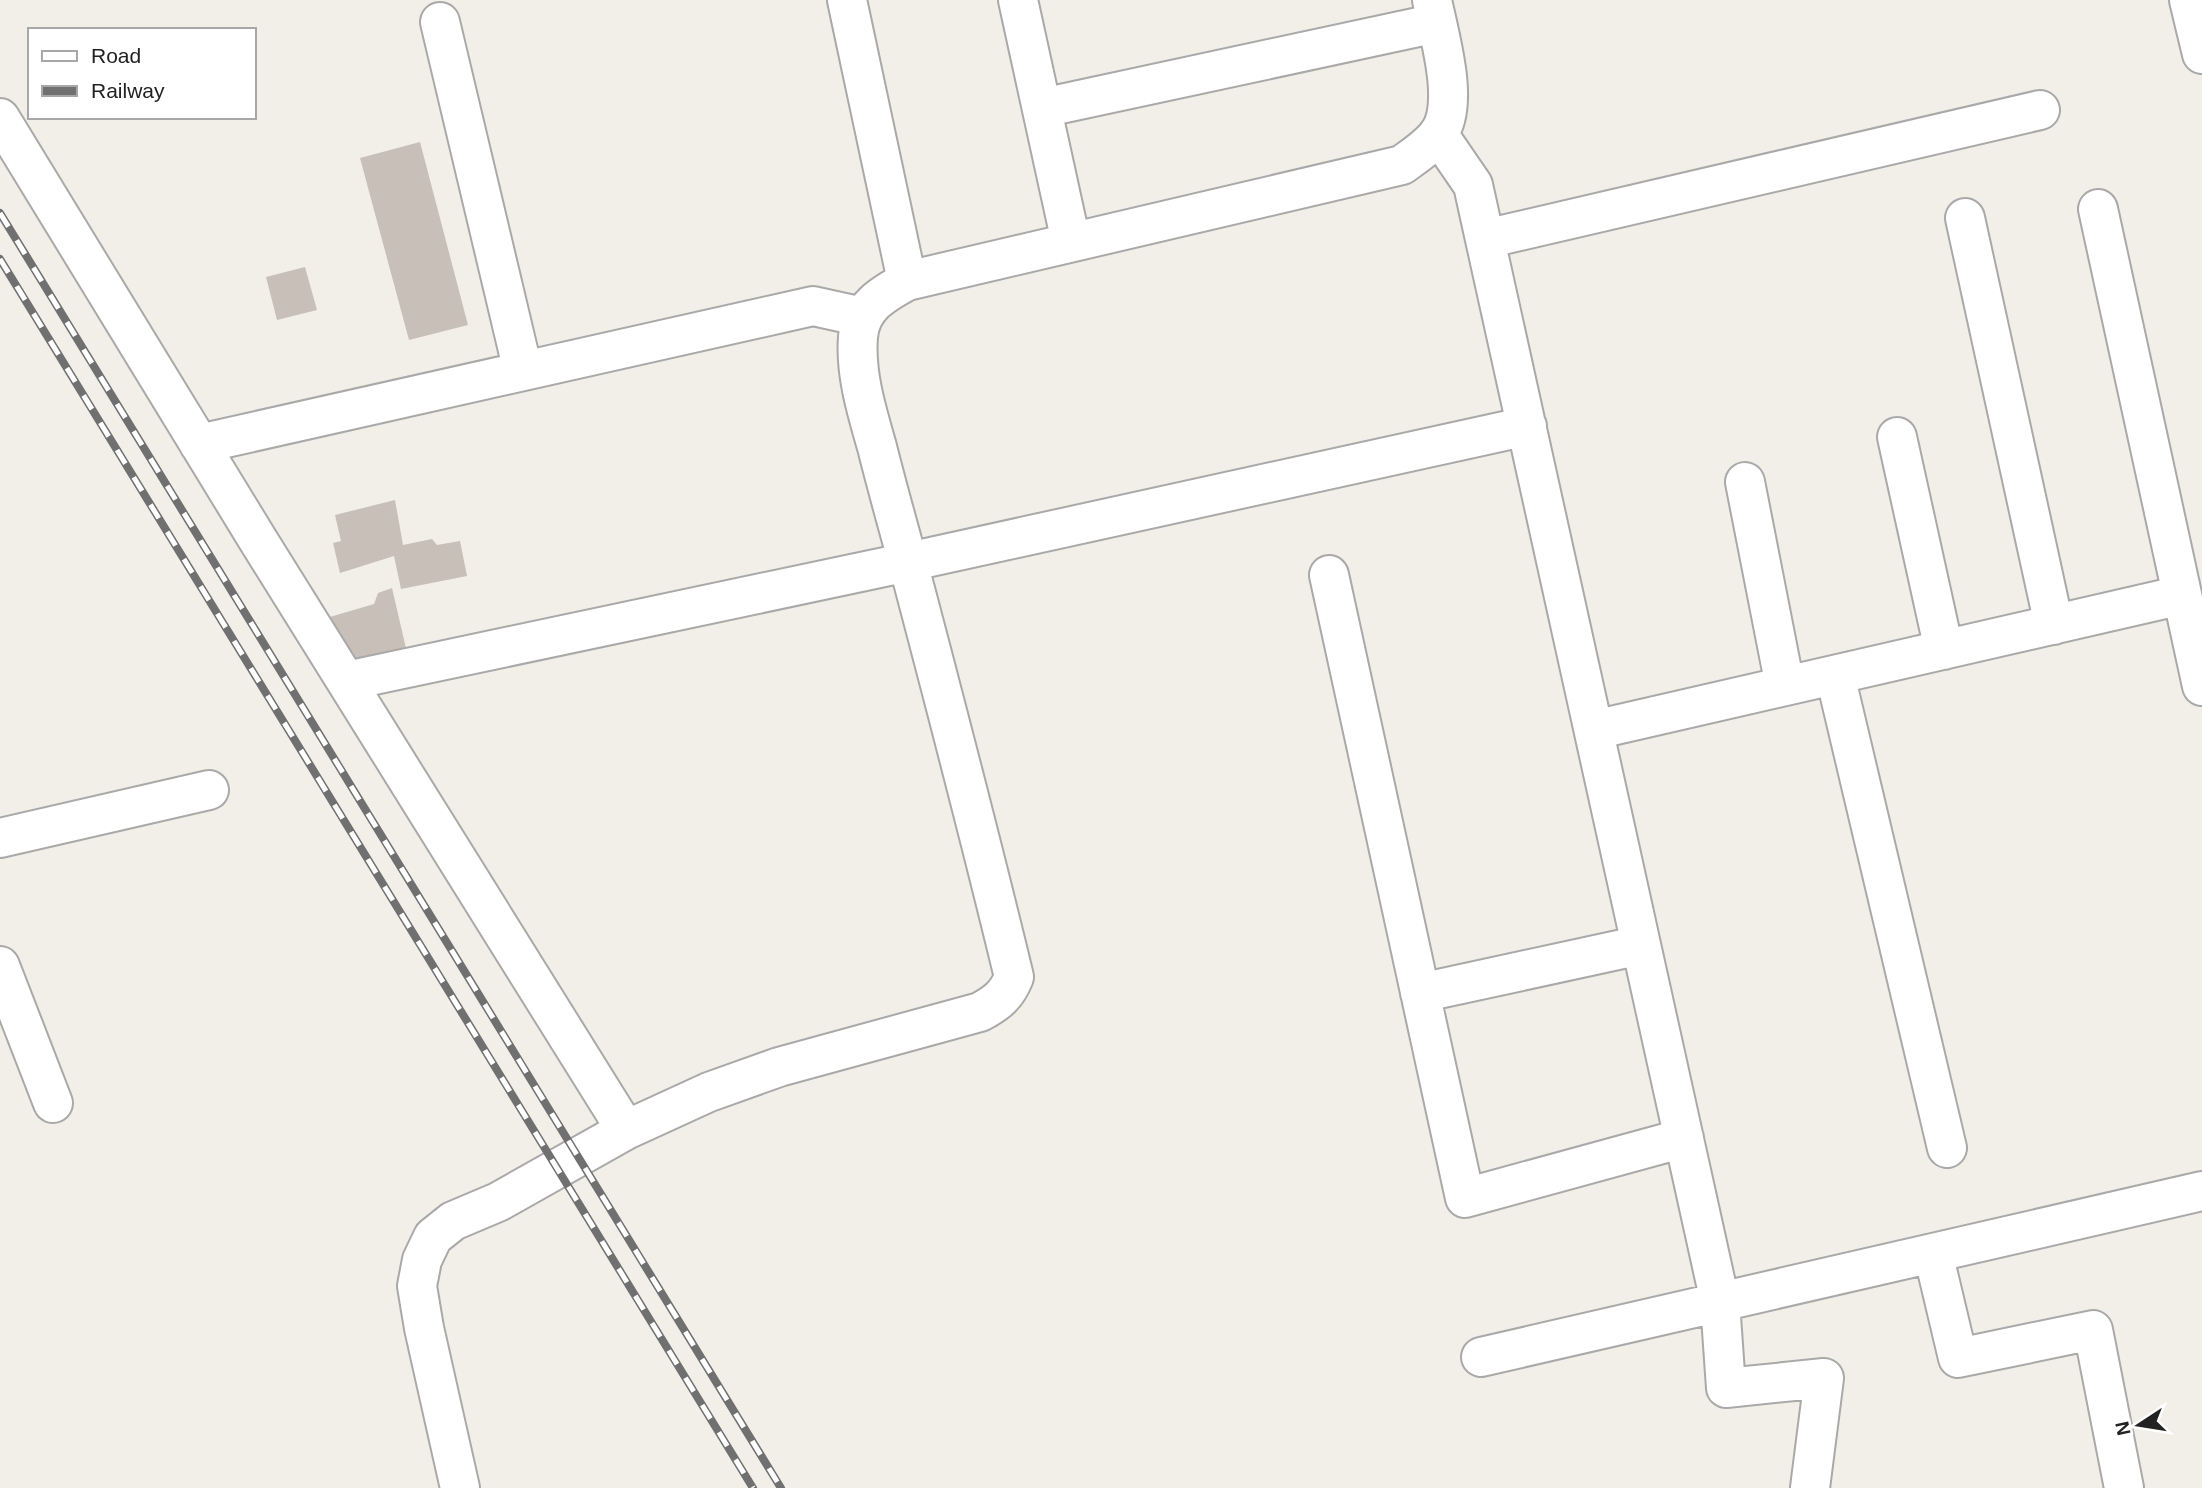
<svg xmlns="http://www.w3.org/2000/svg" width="2202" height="1488" font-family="Arial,sans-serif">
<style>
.building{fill:#c7bfb8}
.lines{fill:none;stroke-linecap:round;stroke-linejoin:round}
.minor-casing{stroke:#a9a9a9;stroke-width:42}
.minor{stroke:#fff;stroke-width:38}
.rail-casing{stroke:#707070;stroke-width:8}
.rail{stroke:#fff;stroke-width:5;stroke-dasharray:16;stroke-linecap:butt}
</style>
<rect width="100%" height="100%" fill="#f2efe9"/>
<path class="building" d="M420,142l48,183 -59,15 -49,-182z
M305,267l12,43 -40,10 -11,-43z
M395,500l8,45 29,-6 5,6 23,-4 7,35 -66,13 -7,-33 -54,17 -7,-30 8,-2 -6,-26z
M392,588l16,69 -59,13 -26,-51 51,-15 4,-11z"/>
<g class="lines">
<defs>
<path id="minor" d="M847,0l60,281
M1018,0l53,242
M2189,0l13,54
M440,22l83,349
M1042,108l395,-85
M0,118l258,422 368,590
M1438,134l35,51 247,1117 6,86 98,-10 -14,110
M2098,209l104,477
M1965,218l89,407
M1485,239l555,-129
M1897,437l47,213
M199,444l614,-138 50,11
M1745,482l40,204
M1329,575l136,623 219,-60
M1835,675l112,473
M346,681l562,-119 619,-136
M1594,730l588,-135
M0,838l209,-48
M0,966l53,137
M1420,993l221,-48
M1933,1253l25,105 135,-28 31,158
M1481,1357l721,-166
M460,1488l-36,-160 -7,-42 5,-26 11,-23 20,-16 45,-19 128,-72 83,-38 70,-25 201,-55c17,-9 27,-17 34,-35 -34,-141 -71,-282 -108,-422 -10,-36 -20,-72 -29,-108 -10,-35 -22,-73 -19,-110 2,-30 25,-43 49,-56l495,-116c12,-9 28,-19 37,-32 21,-30 0,-98 -7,-133"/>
</defs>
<use href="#minor" class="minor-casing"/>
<use href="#minor" class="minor"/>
<defs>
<path id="rail" d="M0,213l781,1275
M0,259l753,1229"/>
</defs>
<use href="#rail" class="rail-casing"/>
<use href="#rail" class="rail"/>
</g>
<rect x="28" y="28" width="228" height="91" fill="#ffffff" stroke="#a7a7a7" stroke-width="2"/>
<rect x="42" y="51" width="35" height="10" fill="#ffffff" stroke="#a7a7a7" stroke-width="2"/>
<text x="91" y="63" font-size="21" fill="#222222">Road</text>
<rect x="42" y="86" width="35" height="10" fill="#707070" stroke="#a7a7a7" stroke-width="2"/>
<text x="91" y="98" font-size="21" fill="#222222">Railway</text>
<g transform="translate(2139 1425) rotate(258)" stroke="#ffffff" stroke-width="5" paint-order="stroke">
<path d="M0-5L12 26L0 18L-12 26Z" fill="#222222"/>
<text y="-10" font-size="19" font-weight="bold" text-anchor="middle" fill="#222222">N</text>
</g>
</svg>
